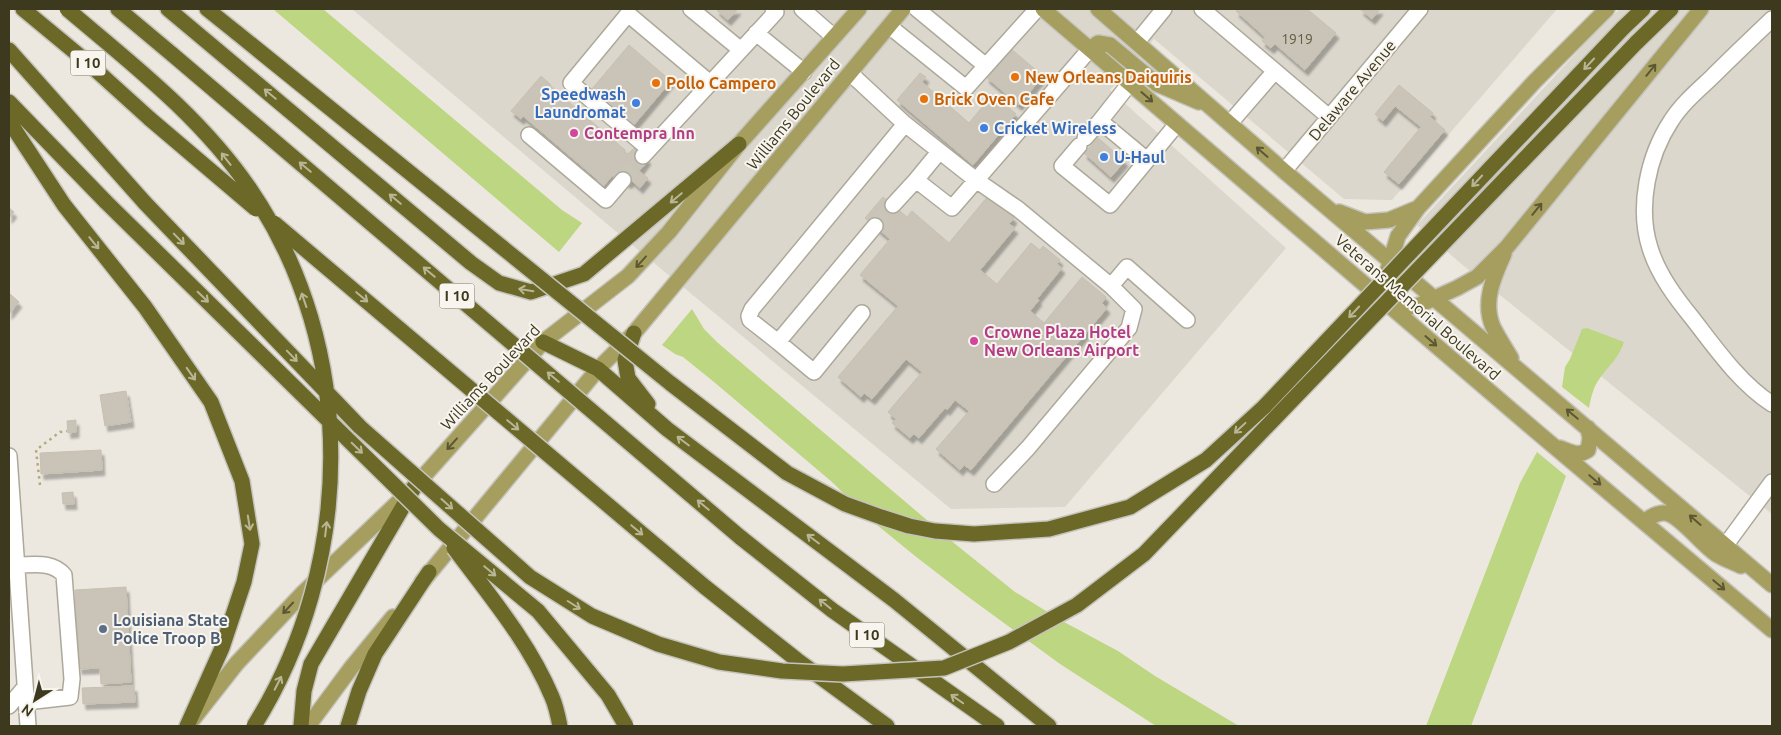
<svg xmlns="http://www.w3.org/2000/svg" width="1781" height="735" font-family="Ubuntu,sans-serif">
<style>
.built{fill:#dbd7cd}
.water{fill:#bcd682}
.building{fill:#c9c4b7;stroke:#c6c0b1;filter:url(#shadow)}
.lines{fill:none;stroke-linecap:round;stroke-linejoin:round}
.minor-tunnel{stroke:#c9c5b9;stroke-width:15;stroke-dasharray:15 8;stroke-linecap:butt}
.minor-casing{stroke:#ada99a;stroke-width:18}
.major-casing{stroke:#c5c4bc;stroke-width:18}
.highway-casing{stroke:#c5c4bc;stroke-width:18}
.path{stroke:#b2a97c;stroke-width:2.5;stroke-dasharray:2.5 4;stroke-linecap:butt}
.minor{stroke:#fff;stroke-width:15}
.major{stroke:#a59e5f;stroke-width:15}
.highway{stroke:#6b6828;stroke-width:15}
.highway-bridge-casing{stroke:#c5c4bc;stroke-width:18;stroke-linecap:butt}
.highway-bridge{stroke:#6b6828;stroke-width:15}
.oneway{stroke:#b9b695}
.oneway2{stroke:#5c5732}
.food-dot{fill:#e8710a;stroke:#f8f5ef;stroke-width:2}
.shop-dot{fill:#3f7fe0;stroke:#f8f5ef;stroke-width:2}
.hotel-dot{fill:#d1479c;stroke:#f8f5ef;stroke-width:2}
.service-dot{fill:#5c6f8a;stroke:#f8f5ef;stroke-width:2}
.labels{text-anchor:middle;stroke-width:4;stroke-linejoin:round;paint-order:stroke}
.number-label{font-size:14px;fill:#605c45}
.shield{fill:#f8f5ef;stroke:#75715d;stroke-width:1}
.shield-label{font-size:15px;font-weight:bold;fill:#3d391f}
.food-label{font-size:16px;font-weight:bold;fill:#c56008;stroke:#f8f5ef;text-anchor:start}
.street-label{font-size:16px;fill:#3d391f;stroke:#f8f5ef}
.shop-label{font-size:16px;font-weight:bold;fill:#366cbe;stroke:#f8f5ef;text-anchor:start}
.hotel-label{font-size:16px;font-weight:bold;fill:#b23c85;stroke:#f8f5ef;text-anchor:start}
.service-label{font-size:16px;font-weight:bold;fill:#4e5e75;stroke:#f8f5ef;text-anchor:start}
</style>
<defs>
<filter id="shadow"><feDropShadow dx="3" dy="5.5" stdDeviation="1" flood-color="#0004"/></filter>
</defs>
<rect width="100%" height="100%" fill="#ece8df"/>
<path class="built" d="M352,9h1205l-165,191 -48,-1 -190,-160 -44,51 176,158 -221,259 -114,2 -344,-285z
M1620,9h152v505l-313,-252 -42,-37 176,-190z"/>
<path class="water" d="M273,9h50l239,201 20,13 -23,29z
M692,309l12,20 14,14 236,200 61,49 49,30 54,29 37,25 84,50h-83l-96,-62 -93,-68 -52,-40 -44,-36 -39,-38 -118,-100 -31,-25 -8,-3 -13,-9z
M1587,328l37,14c-5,16 -15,23 -24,36 -7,9 -9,20 -11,30l-27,-21 3,-20 5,-8 12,-30z
M1537,452l29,24 -95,250h-45l94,-243z"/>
<path class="building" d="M716,9h22l-10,11z
M1238,9h69l29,24 -31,37 -30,-26 -4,4 -9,-7 3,-4 -29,-26z
M1360,9h20l-8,10z
M629,45l42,36 -38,45 -42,-36z
M1010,48l33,28 -24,29 -33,-28z
M920,73l6,4 -4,5 47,41 24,-29 23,20 -43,51 -76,-65z
M541,76l10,9 -1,1 75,64 -2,2 5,2 6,-6 14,11 -9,12 9,7 -8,10 -9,-8 -2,3 -17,-7 -10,12 -6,-5 2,-3 -75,-64 -2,3 -10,-8z
M1399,85l34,28 -3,4 15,13 -46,54 -15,-12 37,-45 -26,-21 -12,15 -8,-7z
M1098,138l27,23 -14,16 -27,-24z
M988,196l26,22 -5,6 6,4 -35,42 17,14 34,-41 9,7 3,-4 17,14 -3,4 5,4 -25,31 2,1 -9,11 14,12 38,-46 24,20 -4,6 5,5 -136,162 -7,-5 -4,5 -24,-21 33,-38 -14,-11 -8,10 -2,-2 -26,30 -5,-4 -4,4 -18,-15 4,-4 -8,-7 34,-40 -16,-13 -34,40 -8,-6 -3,4 -23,-20 60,-71 -38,-31 30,-36 -25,-21 18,-21 24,20 5,-6 37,32z
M9,208l5,4 -5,6z
M9,293l10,9 -10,12z
M126,391l5,31 -26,4 -5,-31z
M76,420v12l-8,1 -1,-12z
M101,450l1,20 -61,4 -1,-21z
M73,492l1,12h-11l-1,-11z
M126,587l5,95 -30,2 -1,-16 -21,1 -4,-79z
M134,686l1,16 -52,2 -1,-16z"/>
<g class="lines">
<path class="minor-tunnel" d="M623,180l20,-24
M875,226l18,-21"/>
<defs>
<path id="minor" d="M691,9l50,41
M802,9l32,28
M917,9l69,57
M1202,9l127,108
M1772,19c-21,20 -42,40 -62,60 -14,13 -29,26 -39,42 -23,35 -34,86 -21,127 8,26 25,49 43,71 23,30 47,64 79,85
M889,26l77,62 71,-79
M756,33l48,39
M1137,42l27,-33
M850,73l55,51 71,56 42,29 93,77 23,23 -5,19 -101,120 -34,36
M1130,83l-30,38 47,39
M1230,123l45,-52
M529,135l77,65 17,-20
M1085,138l15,-17
M1079,146l-17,20 48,39 67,-81
M649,149l-78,-66 57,-69 82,69
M939,152l-23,28 36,28 138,-159
M643,156l133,-144 -3,-3
M1284,171l136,-162
M893,205l23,-25
M875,226l-97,116 -28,-22 -1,-4 3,-7 153,-185
M1111,286l16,-19 60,53
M778,342l36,30 48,-59
M9,456l19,270
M1725,546l47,-64
M17,565c17,0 35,-4 47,10l8,104 -2,18 -44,5
M9,706l16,-19"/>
<path id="major" d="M1043,9l494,423 235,198
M1098,9l186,162 488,414
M1090,49l8,-6 12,2 47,39 42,18
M1339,212l26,10 24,-2 29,-12
M1504,254c-10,22 -22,48 -11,73 5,10 12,21 18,31
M1388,269l10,-33 20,-28 117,-127 72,-72
M1394,309l23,-3 40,-18 20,-11 30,-30 194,-238
M1560,448c11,4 18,9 28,2l2,-12 -2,-10
M1644,522c6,-5 13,-10 21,-9 14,1 38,33 51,41 8,5 17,8 25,12
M422,582l176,-213 36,-36 269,-324
M193,719l44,-56 66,-70 112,-107 128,-144 85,-66 41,-44 70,-88 120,-135
M308,726l43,-58 42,-51"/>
<path id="highway" d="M23,9l64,53 63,57
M118,9l55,46
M168,9l303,254 28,20 32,9 53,-18 155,-130
M207,9l30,24
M1623,28l20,-19
M1636,43l35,-34
M9,50l136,153
M9,102l97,100
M9,121l55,84 81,102 66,95 31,79 10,63 -8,38 -22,66 -35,78
M634,333l-9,27 3,18 20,26
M543,342l55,27 69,60 227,171 155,126
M740,537l92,73 165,116
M705,587l92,73 90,66
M301,726l3,-35 7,-27 104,-178
M348,726l11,-35 16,-37 54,-82"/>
</defs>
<use href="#minor" class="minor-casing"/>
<use href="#major" class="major-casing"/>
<use href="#highway" class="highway-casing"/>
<path class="path" d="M40,485l-4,-35 24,-18 7,-1"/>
<use href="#minor" class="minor"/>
<use href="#major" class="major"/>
<use href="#highway" class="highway"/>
<defs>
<path id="highway-bridge" d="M67,9c65,55 134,108 183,180 109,160 105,375 4,537
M237,33l433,350 117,90 58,31 36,13 28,9 26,5 39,3 75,-5 81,-22 76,-47 58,-53 359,-379
M173,55l567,482
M150,119l106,90
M106,202l333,327 99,82 70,84 18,31
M145,203l215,224 170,150 62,39 66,28 61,18 63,9 61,3 101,-6 65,-26 68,-37 67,-51 492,-511
M274,223l431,364
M454,548c35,47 75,94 98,149 4,9 6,19 8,29"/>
</defs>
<use href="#highway-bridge" class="highway-bridge-casing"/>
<use href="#highway-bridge" class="highway-bridge"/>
</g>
<defs><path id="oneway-shaft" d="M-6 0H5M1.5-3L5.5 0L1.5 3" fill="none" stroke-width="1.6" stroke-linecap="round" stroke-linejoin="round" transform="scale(1.25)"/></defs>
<g class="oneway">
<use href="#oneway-shaft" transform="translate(1589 64) rotate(133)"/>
<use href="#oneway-shaft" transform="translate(270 94) rotate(-140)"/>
<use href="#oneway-shaft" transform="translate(226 159) rotate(-128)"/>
<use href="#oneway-shaft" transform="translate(305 167) rotate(-140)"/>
<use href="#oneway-shaft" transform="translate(1477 181) rotate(133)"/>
<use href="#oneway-shaft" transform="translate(676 198) rotate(140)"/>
<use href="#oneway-shaft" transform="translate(395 199) rotate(-140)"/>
<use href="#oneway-shaft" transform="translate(179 239) rotate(46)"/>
<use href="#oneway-shaft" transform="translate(94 243) rotate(51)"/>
<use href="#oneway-shaft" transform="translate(429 272) rotate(-140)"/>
<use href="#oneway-shaft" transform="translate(526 290) rotate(-171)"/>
<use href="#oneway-shaft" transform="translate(203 297) rotate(44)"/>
<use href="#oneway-shaft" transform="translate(362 297) rotate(40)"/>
<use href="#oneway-shaft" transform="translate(304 300) rotate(-109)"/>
<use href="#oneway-shaft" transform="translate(1354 312) rotate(133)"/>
<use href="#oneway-shaft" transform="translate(292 356) rotate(46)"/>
<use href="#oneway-shaft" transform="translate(191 374) rotate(55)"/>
<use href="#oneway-shaft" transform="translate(553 377) rotate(-140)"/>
<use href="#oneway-shaft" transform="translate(513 425) rotate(40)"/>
<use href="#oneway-shaft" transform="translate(1240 428) rotate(137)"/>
<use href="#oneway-shaft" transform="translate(683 441) rotate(-143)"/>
<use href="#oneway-shaft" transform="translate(357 448) rotate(44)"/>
<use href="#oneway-shaft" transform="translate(447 504) rotate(42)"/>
<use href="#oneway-shaft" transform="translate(703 505) rotate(-140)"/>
<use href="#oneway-shaft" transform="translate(249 523) rotate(81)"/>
<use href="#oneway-shaft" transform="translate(326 529) rotate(-83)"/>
<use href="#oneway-shaft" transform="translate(637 530) rotate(40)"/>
<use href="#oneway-shaft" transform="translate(813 539) rotate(-143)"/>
<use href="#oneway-shaft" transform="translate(490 571) rotate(40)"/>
<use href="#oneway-shaft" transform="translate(825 604) rotate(-141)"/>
<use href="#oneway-shaft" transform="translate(574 605) rotate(32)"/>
<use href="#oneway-shaft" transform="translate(278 683) rotate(-63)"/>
<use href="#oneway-shaft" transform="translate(957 699) rotate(-145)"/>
</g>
<g class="oneway2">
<use href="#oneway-shaft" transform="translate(1651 70) rotate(-51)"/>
<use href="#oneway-shaft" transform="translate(1147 97) rotate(41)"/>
<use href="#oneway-shaft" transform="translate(1262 152) rotate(-139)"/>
<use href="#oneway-shaft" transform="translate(1537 209) rotate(-51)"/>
<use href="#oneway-shaft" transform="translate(641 262) rotate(132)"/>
<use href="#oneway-shaft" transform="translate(1431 341) rotate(41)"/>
<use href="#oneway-shaft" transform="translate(1572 414) rotate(-140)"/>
<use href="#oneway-shaft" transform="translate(452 444) rotate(132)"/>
<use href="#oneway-shaft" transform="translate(1595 480) rotate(40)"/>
<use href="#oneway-shaft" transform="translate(1695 520) rotate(-139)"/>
<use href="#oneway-shaft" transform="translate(1719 585) rotate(40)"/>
<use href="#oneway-shaft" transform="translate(288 608) rotate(133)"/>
</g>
<g class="food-dot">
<circle cx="1015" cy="77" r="5"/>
<circle cx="656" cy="83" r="5"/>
<circle cx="924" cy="99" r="5"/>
</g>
<g class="shop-dot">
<circle cx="636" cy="103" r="5"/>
<circle cx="984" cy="128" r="5"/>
<circle cx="1104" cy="157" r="5"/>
</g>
<g class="hotel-dot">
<circle cx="574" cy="133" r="5"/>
<circle cx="974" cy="341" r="5"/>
</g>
<circle class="service-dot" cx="103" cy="629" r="5"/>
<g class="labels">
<g class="number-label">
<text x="1297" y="44">1919</text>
</g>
<g class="shield">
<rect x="70.5" y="50.5" width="35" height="25" rx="4"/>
<rect x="439.5" y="283.5" width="35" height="25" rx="4"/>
<rect x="849.5" y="622.5" width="35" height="25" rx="4"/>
</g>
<g class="shield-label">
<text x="88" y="68">I 10</text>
<text x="457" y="301">I 10</text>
<text x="867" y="640">I 10</text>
</g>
<g class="food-label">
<text x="1025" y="83">New Orleans Daiquiris</text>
<text x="666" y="89">Pollo Campero</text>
<text x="934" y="105">Brick Oven Cafe</text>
</g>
<g class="street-label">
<text transform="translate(1352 90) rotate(-50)" y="6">Delaware Avenue</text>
<text transform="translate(793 114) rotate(-51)" y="6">Williams Boulevard</text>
<text transform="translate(1418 307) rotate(41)" y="6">Veterans Memorial Boulevard</text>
<text transform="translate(490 377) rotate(-47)" y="6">Williams Boulevard</text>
</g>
<g class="shop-label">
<text x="626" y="100" text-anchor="end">Speedwash<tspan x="626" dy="18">Laundromat</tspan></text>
<text x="994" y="134">Cricket Wireless</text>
<text x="1114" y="163">U-Haul</text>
</g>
<g class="hotel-label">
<text x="584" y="139">Contempra Inn</text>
<text x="984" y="338">Crowne Plaza Hotel<tspan x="984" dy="18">New Orleans Airport</tspan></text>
</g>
<g class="service-label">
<text x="113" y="626">Louisiana State<tspan x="113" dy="18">Police Troop B</tspan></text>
</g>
</g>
<rect width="1781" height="735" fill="none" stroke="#3d391f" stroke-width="20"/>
<g transform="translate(35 700) rotate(216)" stroke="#f8f5ef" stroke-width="4" paint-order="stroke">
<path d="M0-4L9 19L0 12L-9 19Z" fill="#3d391f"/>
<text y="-8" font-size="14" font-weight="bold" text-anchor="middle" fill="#3d391f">N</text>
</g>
</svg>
